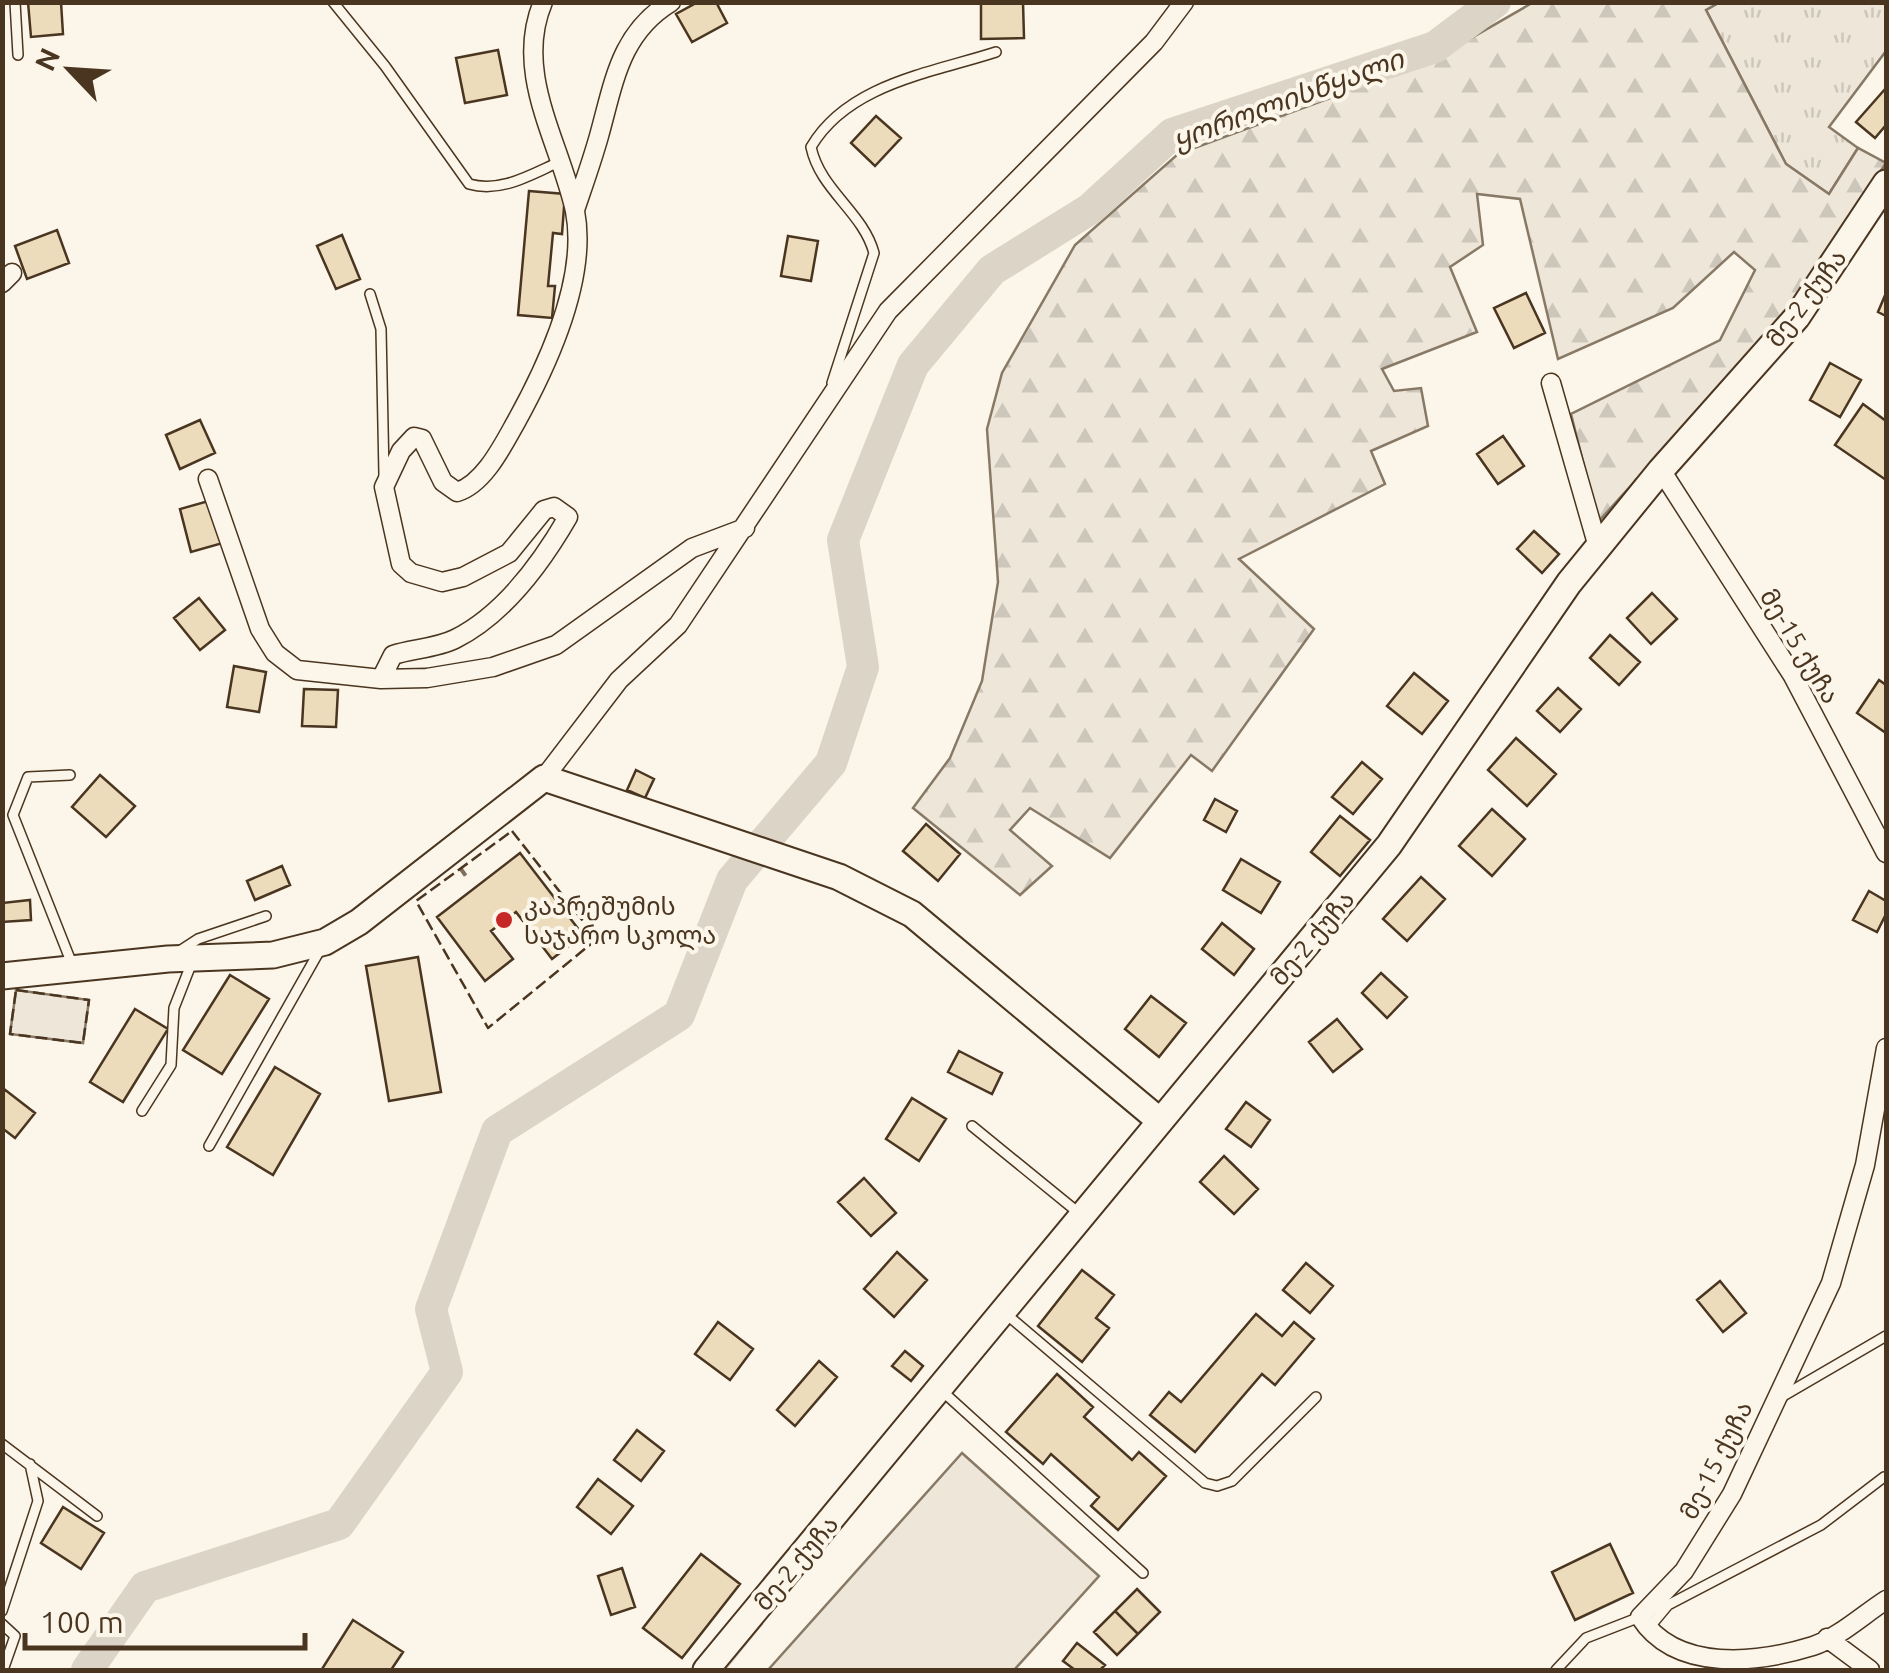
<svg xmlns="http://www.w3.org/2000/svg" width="1889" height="1673" font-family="Ubuntu,'Noto Sans Georgian',sans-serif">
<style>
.grass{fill:url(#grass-tufts);stroke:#887966;stroke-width:2.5}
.forest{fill:url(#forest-firs);stroke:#887966;stroke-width:2.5}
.pitch{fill:#ede6d9;stroke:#887966;stroke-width:2.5}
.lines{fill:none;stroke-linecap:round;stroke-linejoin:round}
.stream{stroke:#dcd4c6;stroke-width:5}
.river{stroke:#dcd4c6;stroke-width:32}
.building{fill:#ecdcbc;stroke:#4a3520;stroke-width:2.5}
.lane-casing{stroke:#4a3520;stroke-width:12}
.street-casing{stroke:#4a3520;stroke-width:21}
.secondary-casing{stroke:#4a3520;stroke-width:29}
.path{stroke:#7f6f5c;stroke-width:4;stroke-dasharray:8 5;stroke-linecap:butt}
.lane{stroke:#fbf6e9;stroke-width:9}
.street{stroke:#fbf6e9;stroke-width:18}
.secondary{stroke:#fbf6e9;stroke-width:25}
.fence{stroke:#4a3520;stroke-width:2.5;stroke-dasharray:12 5;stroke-linecap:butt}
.poi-dot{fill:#c62828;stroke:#fbf6e9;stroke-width:4}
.labels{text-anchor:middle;stroke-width:8;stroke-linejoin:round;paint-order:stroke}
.street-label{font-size:25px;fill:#4a3520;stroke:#fbf6e9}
.poi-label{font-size:25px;fill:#4a3520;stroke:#fbf6e9;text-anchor:start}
.water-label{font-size:28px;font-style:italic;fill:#4a3520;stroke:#fbf6e9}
</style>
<defs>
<pattern id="grass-tufts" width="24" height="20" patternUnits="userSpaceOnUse" patternTransform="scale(2.5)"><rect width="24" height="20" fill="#ede6d9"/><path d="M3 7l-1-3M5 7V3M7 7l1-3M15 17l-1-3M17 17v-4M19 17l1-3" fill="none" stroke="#cdc6ba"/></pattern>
<pattern id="forest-firs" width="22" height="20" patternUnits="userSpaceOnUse" patternTransform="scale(2.5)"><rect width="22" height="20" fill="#ede6d9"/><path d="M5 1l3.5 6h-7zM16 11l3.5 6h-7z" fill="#cdc6ba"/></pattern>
</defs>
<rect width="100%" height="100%" fill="#fbf6e9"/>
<path class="grass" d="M1720,2l166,1v48l-57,76 29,21 -29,46 -43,-30 -80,-154z"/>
<path class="forest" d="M1720,2l-14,8 80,154 43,30 29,-46 28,15 -102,154 -186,205 -27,-108 149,-74 35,-70 -21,-18 -61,56 -115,51 -38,-160 -43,-5 6,51 -33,22 27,65 -95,37 12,22 27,-3 7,38 -57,25 14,33 -146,75 75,70 -102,142 -21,-16 -81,103 -80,-50 -20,22 42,36 -32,29 -107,-87 37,-50 32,-77 16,-99 -11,-153 15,-56 73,-128 103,-91 255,-94 99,-57z"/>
<path class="pitch" d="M16,990l73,10 -6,43 -73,-9z
M962,1453l137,123 -85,94h-246z"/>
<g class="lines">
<path class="stream" d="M723,1670l38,-47"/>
<path class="river" d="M87,1670l58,-83 194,-63 108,-152 -16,-63 66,-178 182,-116 53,-135 99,-117 32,-96 -20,-127 70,-175 79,-95 98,-61 82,-75 263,-87 60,-45"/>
</g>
<path class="building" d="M28,2h33l2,32 -32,3z
M698,2h18l11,21 -35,19 -16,-28z
M981,2h42l1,36 -43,1z
M498,50l9,45 -42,8 -9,-45z
M1886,88v37l-11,13 -19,-16z
M876,116l25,22 -26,28 -24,-23z
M529,191l36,3 -3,40 -9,-1 -5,53h7l-3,32 -34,-3z
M57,230l12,33 -42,16 -12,-33z
M342,235l18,44 -24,10 -19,-43z
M788,236l30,5 -7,40 -30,-5z
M1526,293l19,40 -31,15 -20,-40z
M1886,293v23l-8,-4z
M1830,363l31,17 -21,37 -30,-17z
M1863,404l23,17v59l-51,-35z
M200,420l15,33 -35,16 -14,-34z
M1503,436l21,30 -26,18 -21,-30z
M212,500l11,43 -32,9 -11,-43z
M1534,531l25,23 -17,19 -25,-24z
M1652,593l25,26 -26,25 -24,-26z
M199,598l26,32 -25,20 -26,-32z
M1610,635l30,27 -21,23 -29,-27z
M234,666l32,6 -7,40 -32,-5z
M1414,673l34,28 -26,33 -35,-28z
M1879,680l7,5v48l-29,-20z
M1558,688l23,21 -21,23 -23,-21z
M304,689l34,1 -2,37 -34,-1z
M1516,738l40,36 -29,32 -39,-36z
M1362,762l20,17 -29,35 -21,-17z
M636,770l18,9 -9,19 -18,-8z
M100,775l35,31 -29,31 -34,-30z
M1215,799l22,12 -11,21 -22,-12z
M1492,809l33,30 -33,37 -33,-30z
M1340,816l30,24 -30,36 -29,-24z
M926,824l34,30 -22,27 -35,-30z
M520,853l63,82 -31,24 -36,-47 -25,19 22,28 -28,22 -48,-64z
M1241,859l39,23 -19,31 -38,-23z
M282,866l8,19 -35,15 -8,-19z
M1421,877l24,22 -38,42 -24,-22z
M1869,891l17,10v13l-9,18 -24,-12z
M30,900l1,20 -29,2v-19z
M1222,923l32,26 -20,26 -32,-26z
M418,957l23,135 -52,9 -23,-135z
M1381,973l26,24 -20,21 -25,-25z
M230,975l39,24 -47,75 -39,-24z
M1151,996l35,27 -27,34 -34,-28z
M135,1009l33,20 -45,73 -33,-20z
M1337,1019l25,30 -29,23 -24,-30z
M959,1051l43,22 -10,21 -44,-22z
M275,1067l45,27 -47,81 -46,-28z
M4,1089l31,24 -20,25 -13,-10z
M912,1098l34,21 -27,42 -33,-22z
M1246,1102l24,18 -19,27 -25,-18z
M1224,1156l34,33 -24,25 -34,-32z
M864,1178l32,35 -25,23 -33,-34z
M897,1252l30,28 -33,37 -30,-28z
M1306,1263l27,23 -23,27 -27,-23z
M1082,1270l32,25 -18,23 13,10 -27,34 -44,-36z
M1720,1281l26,32 -23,19 -26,-32z
M1256,1314l26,22 12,-14 20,17 -39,46 -13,-11 -67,78 -45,-37 19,-23 12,10z
M718,1322l35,27 -23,31 -35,-26z
M905,1351l18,15 -12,15 -19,-15z
M819,1361l18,16 -42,49 -18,-16z
M1057,1374l36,33 -9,10 48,43 7,-8 27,24 -48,54 -27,-24 8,-9 -48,-43 -8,10 -37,-32z
M637,1430l27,21 -23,30 -27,-21z
M598,1479l35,27 -22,28 -34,-27z
M63,1507l41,26 -23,36 -40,-26z
M1610,1544l23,49 -58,27 -23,-48z
M701,1554l39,30 -58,74 -39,-30z
M622,1568l13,39 -24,8 -13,-39z
M1137,1589l23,23 -22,22 -23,-23z
M1115,1611l23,23 -21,21 -23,-23z
M353,1620l50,32 -12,18 -69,-1z
M1077,1643l28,22 -5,5h-25l-12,-9z"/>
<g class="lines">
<defs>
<path id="lane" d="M15,2l3,53
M333,2l52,64 84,118c32,9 61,-9 90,-22
M370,294l11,35 3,146
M832,383l42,-130c-11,-41 -54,-63 -63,-106 37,-63 120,-74 185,-95
M70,775l-42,2 -15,38 59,149
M178,952l20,-13 68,-23
M142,1111l29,-46 3,-57 18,-46
M972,1126l108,88
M209,1146l112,-198
M1005,1313l200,170 12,3 15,-5 84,-84
M941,1390l202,183
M1783,1396l103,-60
M2,1444l95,72
M2,1611l36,-110 -8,-37
M2,1624l13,12 -12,34
M1648,1629l20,-24 153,-80 63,-48
M1556,1670l30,-32 54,-21"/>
<path id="street" d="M575,210c8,-24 17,-49 24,-74 15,-54 21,-103 72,-134
M2,283l10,-10
M1551,383l47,164
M1661,470l132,206 93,177
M208,479l52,150 15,24 22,17 84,9 46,-1 66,-11 63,-22 136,-97 53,-20
M381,679l12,-24c19,-6 44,-7 62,-16 48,-24 87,-77 113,-122l-14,-10 -10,3 -35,43 -46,24 -21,5 -31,-9 -10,-9 -17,-77 17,-36 13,-14 8,2 21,43 14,10c27,-8 46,-47 59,-70 31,-56 72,-144 59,-211 -15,-69 -62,-138 -32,-209
M544,778l75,-98 59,-55 210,-314 266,-269 30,-40
M1886,1048l-21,117 -34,118 -99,211 -48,77 -44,46c36,56 118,46 173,29 25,-8 51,-32 73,-46
M1827,1638l43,32"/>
<path id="secondary" d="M2,976l166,-17 105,-4 52,-13 34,-20 185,-144 295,99 73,37 248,207
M706,1670l683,-825 180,-262 92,-113 136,-153 89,-134"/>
</defs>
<use href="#lane" class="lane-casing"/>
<use href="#street" class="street-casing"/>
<use href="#secondary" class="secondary-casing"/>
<path class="path" d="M461,869l7,10"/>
<use href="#lane" class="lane"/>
<use href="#street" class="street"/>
<use href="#secondary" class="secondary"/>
<path class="fence" d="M512,831l85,108 -109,89 -72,-127z
M16,990l73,10 -6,43 -73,-9z"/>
</g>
<circle class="poi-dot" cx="504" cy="920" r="10"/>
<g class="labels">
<g class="street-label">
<text transform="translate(1806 298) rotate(-53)" y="9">მე-2 ქუჩა</text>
<text transform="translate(1800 646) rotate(59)" y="9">მე-15 ქუჩა</text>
<text transform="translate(1312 938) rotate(-50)" y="9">მე-2 ქუჩა</text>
<text transform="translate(1716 1460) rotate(-63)" y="9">მე-15 ქუჩა</text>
<text transform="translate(796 1563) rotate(-50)" y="9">მე-2 ქუჩა</text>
</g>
<g class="poi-label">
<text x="524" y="915">კაპრეშუმის<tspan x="524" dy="29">საჯარო სკოლა</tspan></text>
</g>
<g class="water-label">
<text transform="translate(1288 99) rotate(-20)" y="10">ყოროლისწყალი</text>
</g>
</g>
<rect width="1889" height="1673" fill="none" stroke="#4a3520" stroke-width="10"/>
<g transform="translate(70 70) rotate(295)" stroke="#fbf6e9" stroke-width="8" paint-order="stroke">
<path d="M0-8L18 38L0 25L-18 38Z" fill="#4a3520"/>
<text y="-15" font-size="28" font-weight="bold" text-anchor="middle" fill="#4a3520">N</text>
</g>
<path d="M25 1633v15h280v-15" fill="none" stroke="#4a3520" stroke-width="5"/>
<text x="40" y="1633" font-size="30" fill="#4a3520" stroke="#fbf6e9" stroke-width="8" paint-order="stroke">100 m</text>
</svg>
